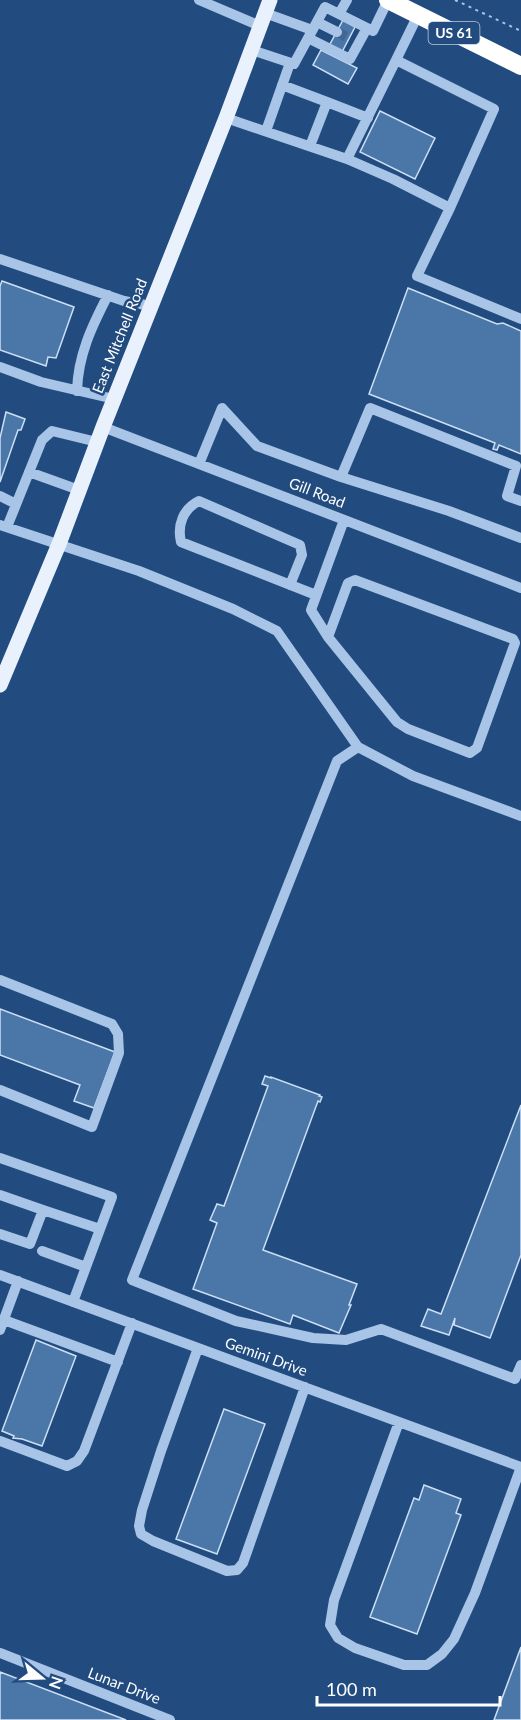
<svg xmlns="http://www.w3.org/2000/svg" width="521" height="1720" font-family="Lato,sans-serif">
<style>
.building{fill:#4b76a8;stroke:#cbdff5;stroke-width:1.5}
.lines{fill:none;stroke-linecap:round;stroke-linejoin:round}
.minor-tunnel{stroke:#436792;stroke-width:10;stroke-dasharray:10 5;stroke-linecap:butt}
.path{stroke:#a8c5e7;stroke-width:2;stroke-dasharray:3 4.5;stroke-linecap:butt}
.minor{stroke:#a8c5e7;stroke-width:10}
.major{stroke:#e9f1fd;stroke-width:15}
.highway{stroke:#fff;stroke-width:18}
.labels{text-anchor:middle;stroke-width:5;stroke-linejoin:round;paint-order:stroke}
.shield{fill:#224c7f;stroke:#bdc9d9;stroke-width:1.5}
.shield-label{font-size:14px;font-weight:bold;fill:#fff}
.street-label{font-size:15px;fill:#fff;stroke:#224c7f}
</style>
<rect width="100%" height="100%" fill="#224c7f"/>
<path class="building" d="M343,20l12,7 -13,25 -13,-6z
M321,50l36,18 -9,16 -35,-19z
M380,111l55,27 -20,41 -55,-27z
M2,281l72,26 -18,51 -8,-1 -2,9 -46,-16v-64z
M408,288l89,36 6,-1 18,8v123l-22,-9 -2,5 -4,-1 2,-6 -126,-49z
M6,412l19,7 -4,11h-3l-18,52v-44z
M0,1009l115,43 -21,56 -20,-7 6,-16 -80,-30z
M265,1076l6,2v-1l49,18 -1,1 3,1 -2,5 -2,-1 -55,149 94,34 -8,21h2l-12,28 -46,-18 -3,9 -97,-35 24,-66 -7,-3 7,-16 7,2 44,-120 -6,-2z
M521,1105v150l-31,83 -36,-13 1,-7 -6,17 -28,-9 7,-17 13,5z
M36,1340l40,16 -34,90 -20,-7 -9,-1 1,-2 -12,-5z
M224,1409l41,15 -48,130 -41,-15z
M424,1485l37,14 -5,14 5,2 -44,119 -47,-17 44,-119 5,2z
M521,1647v73h-27z
M0,1672l126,48h-126z"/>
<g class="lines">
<path class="minor-tunnel" d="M337,32l12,6"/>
<path class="path" d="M455,0l66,31"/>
<path class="minor" d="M199,0l61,26
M265,13l47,17
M339,14l8,-14
M418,15l-22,45 98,49 -44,99
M317,22l20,10
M308,38l42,21 17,-31
M252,50l42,14 31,-57 48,24 15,-31
M282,85l45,17 -17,44
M327,102l41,16
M226,118l121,41 46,20 57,29 -33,68 104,43
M266,131l24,-68
M347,159l49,-99
M0,259l124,42 27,5
M0,367l41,15 73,17
M77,391c1,-36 15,-65 31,-96
M103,427l418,161
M199,464l23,-56 35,38 84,31 29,-69 146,58 -9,30 14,5
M29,472l50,18
M341,477l108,34 72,27
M0,496l16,8
M0,525l139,46 94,38 44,22 81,116 55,29 108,40
M7,527l35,-87 10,-9 45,11
M290,585l12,-30 -2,-10 -101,-44c-16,8 -22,24 -18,41l135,53
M328,637l20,-54 7,-3 158,59 2,4 -38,105 -7,5 -62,-24 -11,-7 -69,-85 -17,-27 33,-90
M358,747l-21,14 -205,519 104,41 77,17 33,2 35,-11 134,50 6,-14
M0,980l112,44 6,10 1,19 -27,74 -92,-37
M0,1158l112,39 -39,105
M0,1195l43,15
M0,1234l30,10 13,-34 57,19
M42,1251l44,16
M0,1275l521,192
M4,1320l114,42
M0,1330l18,-49
M198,1348l-37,103 -19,59 -3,16 2,8 12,7 74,30 10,-1 6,-7 62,-176
M399,1422l-65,178 -4,25 8,13 17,10 49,17h23l15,-11 12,-15 21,-46 46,-126
M0,1441l67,25 10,-5 7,-10 48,-128
M0,1653l170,67"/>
<path class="major" d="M0,685l59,-141 44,-117 123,-309 44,-118"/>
<path class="highway" d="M388,0l133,66"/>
</g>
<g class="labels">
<rect class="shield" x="428.5" y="22" width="51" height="22" rx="4.5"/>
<g class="shield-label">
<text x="454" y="38">US 61</text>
</g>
<g class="street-label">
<text transform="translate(120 336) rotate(-68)" y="5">East Mitchell Road</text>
<text transform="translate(317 493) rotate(21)" y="5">Gill Road</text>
<text transform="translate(266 1357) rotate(20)" y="5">Gemini Drive</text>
<text transform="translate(124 1686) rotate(21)" y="5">Lunar Drive</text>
</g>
</g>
<g transform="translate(42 1678) rotate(109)" stroke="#224c7f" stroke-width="4.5" paint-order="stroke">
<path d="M0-4.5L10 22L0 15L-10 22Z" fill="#ffffff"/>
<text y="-9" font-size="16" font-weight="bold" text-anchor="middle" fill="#ffffff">N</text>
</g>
<path d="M317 1696v9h183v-9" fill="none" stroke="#ffffff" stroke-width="3"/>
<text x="326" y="1696" font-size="18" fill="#ffffff" stroke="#224c7f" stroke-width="4.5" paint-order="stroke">100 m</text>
</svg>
